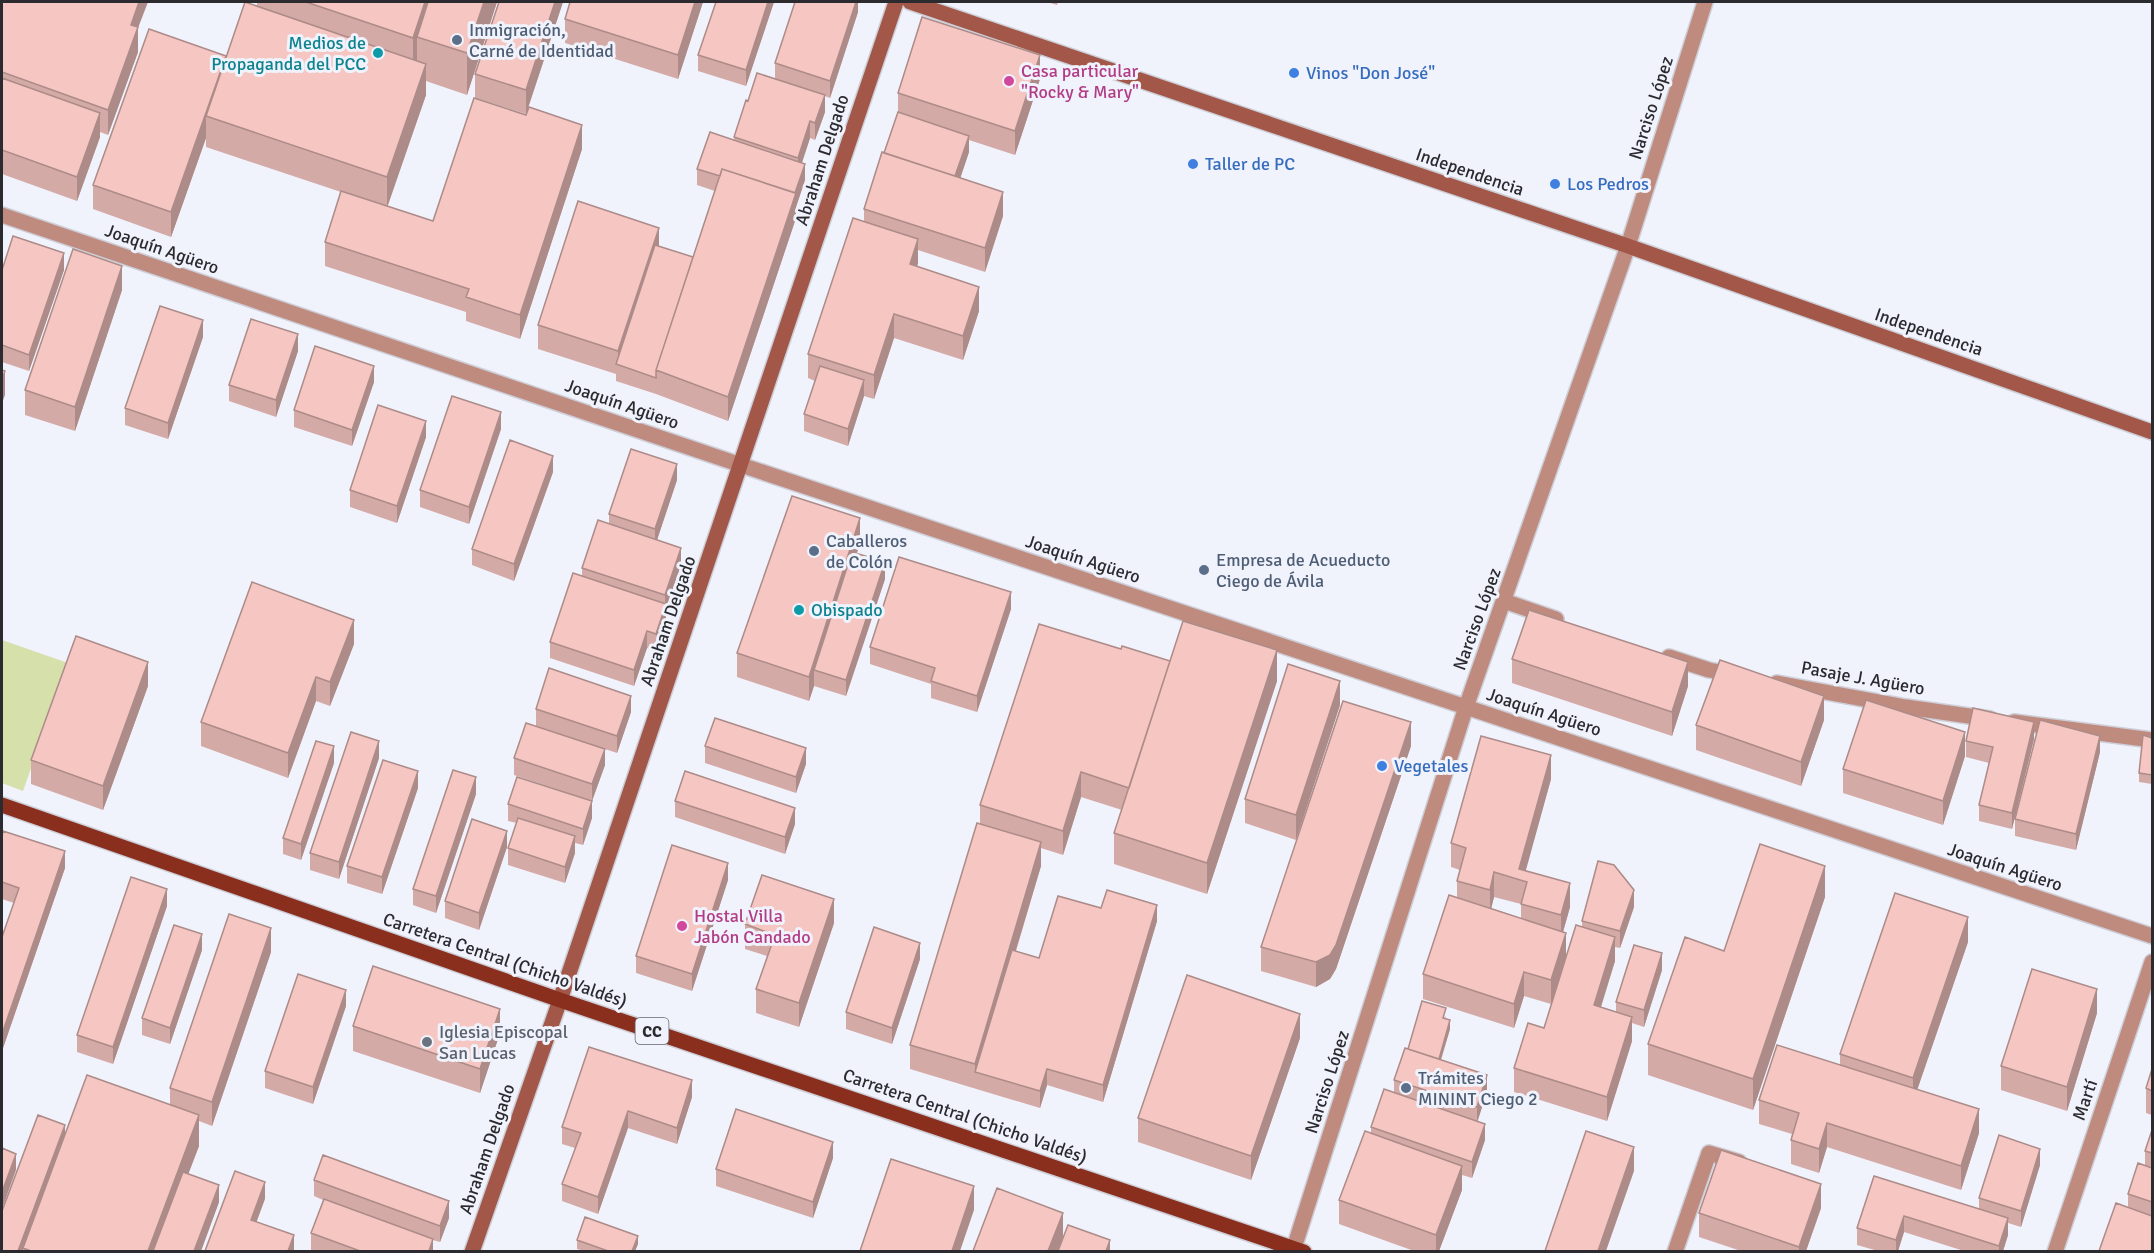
<svg xmlns="http://www.w3.org/2000/svg" width="2154" height="1253" font-family="Signika,sans-serif">
<style>
.green{fill:#d5e0ab}
.lines{fill:none;stroke-linecap:round;stroke-linejoin:round}
.lane-casing{stroke:#cdced7;stroke-width:18}
.street-casing{stroke:#cdced7;stroke-width:18}
.secondary-casing{stroke:#cdced7;stroke-width:18}
.primary-casing{stroke:#cdced7;stroke-width:18}
.lane{stroke:#c08b7f;stroke-width:15}
.street{stroke:#c08b7f;stroke-width:15}
.secondary{stroke:#a25748;stroke-width:15}
.primary{stroke:#8a2e1e;stroke-width:15}
.wall{fill:#d4aaa7;fill-rule:evenodd}
.shaded-wall{fill:#ac8b88}
.building{fill:#f6c6c2;stroke:#ac8b88;stroke-width:1.5}
.service-dot{fill:#5c6f8a;stroke:#f0f2fc;stroke-width:2}
.culture-dot{fill:#0f9aa8;stroke:#f0f2fc;stroke-width:2}
.shop-dot{fill:#3f7fe0;stroke:#f0f2fc;stroke-width:2}
.hotel-dot{fill:#d1479c;stroke:#f0f2fc;stroke-width:2}
.worship-dot{fill:#6b7280;stroke:#f0f2fc;stroke-width:2}
.labels{text-anchor:middle;stroke-width:6;stroke-linejoin:round;paint-order:stroke}
.shield{fill:#f0f2fc;stroke:#66676c;stroke-width:1.5}
.shield-label{font-size:16px;font-weight:bold;fill:#2b2b2f}
.service-label{font-size:18px;fill:#4e5e75;stroke:#f0f2fc;text-anchor:start}
.culture-label{font-size:18px;fill:#0d838f;stroke:#f0f2fc;text-anchor:end}
.hotel-label{font-size:18px;fill:#b23c85;stroke:#f0f2fc;text-anchor:start}
.shop-label{font-size:18px;fill:#366cbe;stroke:#f0f2fc;text-anchor:start}
.street-label{font-size:18px;fill:#2b2b2f;stroke:#f0f2fc}
.worship-label{font-size:18px;fill:#5b616d;stroke:#f0f2fc;text-anchor:start}
</style>
<rect width="100%" height="100%" fill="#f0f2fc"/>
<path class="green" d="M2,640l66,23 -45,128 -21,-8z"/>
<g class="lines">
<defs>
<path id="lane" d="M1504,601l52,18
M1669,657l40,13 27,5
M1777,683l129,24 84,12
M2014,722l138,18
M1675,1252l34,-99 30,9"/>
<path id="street" d="M2,215l739,250 1411,471
M1294,1248l172,-541 162,-461 77,-244
M2055,1252l97,-290"/>
<path id="secondary" d="M910,2l718,244 524,186
M472,1252l88,-252 336,-998"/>
<path id="primary" d="M2,805l558,195 744,252"/>
</defs>
<use href="#lane" class="lane-casing"/>
<use href="#street" class="street-casing"/>
<use href="#secondary" class="secondary-casing"/>
<use href="#primary" class="primary-casing"/>
<use href="#lane" class="lane"/>
<use href="#street" class="street"/>
<use href="#secondary" class="secondary"/>
<use href="#primary" class="primary"/>
</g>
<path class="wall" d="M2,2l136,26v24l-30,83 -8,-3v5l-23,64 -75,-27z
M257,2h240l-30,93 -41,-14v14l-39,111 46,15 149,-72 -62,190 -54,-18v-9l-141,-46v-24l16,-50 -135,-45v-9l-35,99 -78,-28v-24l133,-129 31,-50z
M499,2h64l-37,112 -51,-16v-24z
M570,2h133l-25,77 -113,-36v-24z
M716,2h58l-28,84 -48,-15v-16z
M858,2v10l-28,86 -5,-2v16l-10,28 -5,-2 -8,25 3,17 -9,27v11l-68,203 -72,-27 -40,-13v-7l-78,-25v-24l121,-79 34,11 22,-66 -18,-6v-16l37,-29v-3l14,-36 27,-22v-16z
M1047,2h11l-1,3z
M1040,79l-25,76 -46,-15v12l-9,26 43,38 -18,56 -67,-22v13l-1,4 62,44 -16,49 -69,-22 -20,61 -10,-3 -16,50 -44,-15v-17l11,-33 -7,-3v-24l56,-132v-13l34,-97v-19z
M2,270h62l-35,101 -27,-9z
M122,290l-47,141 -50,-16v-25z
M203,337l-35,102 -43,-14v-17z
M298,351l-22,66 -47,-16v-16z
M374,382l-22,64 -58,-19v-17z
M501,429l-32,95 -49,-17v-17z
M426,437l-29,86 -47,-16v-17z
M553,472l-39,109 -42,-16v-16z
M677,480l-20,60 24,25 -15,43v12l-10,31 -9,-3 -13,38 -84,-28v-16l32,-66v-8l27,-44v-10z
M860,543l-3,10 28,26 -39,117 -32,-10 -5,15 -72,-24v-24z
M1011,609l-34,103 -46,-14v-14l-61,-20v-17z
M354,644l-24,62 -14,-5 -28,77 -87,-32v-24z
M1121,649l49,12 107,20 -70,213 -93,-30v-31l8,-23 -41,-13 -18,58 -22,-7v18l-25,85 23,7 62,-50 56,13 -54,181 -56,-17 -7,23 -130,-39v-24l70,-221v-19z
M1512,659l176,27 -16,50 -160,-53z
M148,686l-45,124 -72,-26v-24z
M1340,705l-44,135 -51,-17v-24z
M536,709l95,3 -14,41 -81,-27z
M1824,720l-23,66 -105,-36v-25z
M2152,738v46l-13,-2v-9z
M2034,739l-22,90 -33,-8v-16l10,-42 -23,-6v-16z
M705,746l101,18 -10,29 -91,-30z
M1411,746l-75,223 -6,10 -14,8 -55,-16v-24z
M2100,752l-24,98 -61,-14v-17z
M1965,756l-22,69 -100,-32v-24z
M379,758l-40,121 -29,-9v-17z
M514,758l91,7 -13,36 -78,-26z
M334,763l-33,97 -18,-6v-16z
M1551,779l-26,92 45,36 -7,25 3,24 16,-29v-6l52,-14 -14,41 -5,-1v14l-15,47 16,4v-10l46,-32 -18,57 -12,-4v18l-25,80 -93,-29v-24l30,-40 7,-24 -27,-8 -10,32 -91,-29v-25l34,-77v-16l3,-11 -9,-3v-24zM1494,897l27,7v14l-30,-10z
M418,788l-36,106 -35,-11v-17z
M476,794l-40,119 -23,-8v-16z
M675,801l120,23 -10,30 -110,-37z
M508,804l84,14 -9,27 -8,-2v10l-10,30 -57,-18v-17l9,-25 -9,-2z
M2,836l63,32 -63,183v-114l12,-34 -12,-4z
M507,847l-28,83 -34,-12v-17z
M728,880l-36,111 -56,-18v-17z
M1825,897l-72,213 -105,-35v-31l76,-93z
M167,906l-54,158 -36,-12v-17z
M834,923l-35,104 -43,-14v-24l11,-33 -22,-7v-25z
M1968,942l-51,148 62,43 -18,57 -134,-43 -8,26 -28,-9v-24l1,-6 -33,-10v-24l81,-35v-11z
M202,950l-32,94 -28,-9v-17z
M271,952l-59,174 -13,-5v25l-11,28 31,28 -18,49h-199l63,-116 105,-30v-17z
M920,959l-28,85 -46,-15v-17z
M346,1006l-33,98 -48,-16v-17z
M2097,1013l-30,98 -66,-21v-24z
M1446,1016l-1,3 5,10 -9,31 46,32 -10,29 8,19 -13,38 -10,-3v15l-23,61h-25l-75,-27v-24l32,-67v-6l23,-34v-13l14,-31z
M353,1026l147,7 -20,60 -127,-42z
M1300,1038l-49,142 -113,-38v-24z
M2152,1069v46l-6,-2v-25z
M692,1097l-15,47 -49,-16 -30,86 -36,-13v-17l13,-36 -13,-4v-17z
M2152,1130v121l-24,-43v-14l17,-29v-14z
M833,1158l-20,60 -97,-32v-17z
M2040,1165l-19,62 -13,-4v12l-5,16h-39l-60,-19 -6,19h-20l-21,-6v-17l17,-52 105,33v-11z
M314,1180l135,38 -9,24 -7,-2v11h-118l-4,-1v-17l12,-33 -9,-4z
M1821,1208l-15,43h-65l-42,-14v-24z
M577,1240l61,4 -3,7h-51l-7,-2z"/>
<path class="shaded-wall" d="M139,2h9l-10,26v24l-30,83v-25l23,-85z
M425,2h13l-21,35v31l-4,11v-41z
M484,2h13l-30,93v-42z
M555,2h8l-37,112v-24z
M695,2h8l-25,77v-24z
M768,2h6l-28,84v-16z
M856,2h2v10l-28,86v-17z
M1040,55v24l-25,76v-24z
M226,56l-20,60v22l-35,99v-25z
M426,64v31l-39,113v-31z
M825,95v17l-10,28v-17z
M100,113v24l-23,64v-24z
M810,121v17l-12,36v-16z
M582,125v24l-62,190v-24z
M969,136v16l-16,48v-17z
M805,164v16l-9,27v11l-68,203v-24z
M1003,192v24l-18,56v-24z
M659,228v24l-41,113v-14z
M918,239v24l-8,26v-25z
M64,253v17l-35,101v-16z
M122,266v24l-47,141v-24z
M979,287v24l-16,49v-24z
M894,314v24l-20,61v-24z
M203,320v17l-35,102v-16z
M298,334v17l-22,66v-17z
M374,366v16l-22,64v-16z
M5,371v24l-3,8v-24z
M864,380v16l-16,50v-17z
M501,412v17l-32,95v-17z
M426,421v16l-29,86v-17z
M553,456v16l-39,109v-17z
M677,464v16l-22,66v-17z
M860,518v25l-41,128 -5,-1v16l-5,15v-24z
M681,548v17l-15,43v12l-10,31v-17l9,-27v-12z
M885,562v17l-39,117v-16z
M1011,592v17l-34,103v-16z
M354,620v24l-24,62v-24z
M647,631v17l-13,38v-16z
M1277,650v31l-70,213v-31z
M148,662v24l-45,124v-24z
M1688,662v24l-16,50v-24z
M316,677v24l-28,77v-25z
M1340,681v24l-44,135v-25z
M631,696v16l-14,41v-17z
M1824,696v24l-23,66v-24z
M1411,722v24l-75,223 -6,10 -14,8v-25z
M2034,722v17l-22,90v-16z
M1965,732v24l-22,69v-24z
M2100,736v16l-24,98v-16z
M379,741v17l-40,121v-17z
M334,746v17l-33,97v-16z
M806,748v16l-10,29v-16z
M605,749v16l-13,36v-17z
M1551,755v24l-28,102 -4,-12z
M418,771v17l-36,106v-17z
M1081,772v25l-18,58v-24z
M476,777v17l-40,119v-17z
M592,801v17l-9,27v-16z
M795,808v16l-10,30v-17z
M507,831v16l-28,83v-17z
M575,836v17l-10,30v-16z
M1041,842v24l-62,207 -4,-1v-8z
M65,851v17l-63,183v-17z
M728,863v17l-36,111v-17z
M1825,866v31l-72,213v-31z
M1494,872v25l-4,17v-24z
M1570,883v24l-9,32v-24z
M167,889v17l-54,158v-17z
M1634,890v17l-14,41v-17z
M834,899v24l-35,104v-24z
M1157,905v16l-54,181v-17z
M1968,917v25l-55,160v-24z
M271,928v24l-59,174v-24z
M1566,933v24l-15,47v-24z
M202,934v16l-32,94v-16z
M1615,937v24l-21,69v-25z
M920,943v16l-28,85v-16z
M1662,953v17l-18,57v-17z
M1524,972v24l-10,32v-24z
M2097,989v24l-30,98v-24z
M346,990v16l-33,98v-17z
M500,1009v24l-20,60v-24z
M1300,1014v24l-49,142v-24z
M1632,1017v24l-25,80v-24z
M1450,1020v9l-12,40v-9z
M1047,1069v16l-7,23v-17z
M1487,1075v17l-10,31v-16z
M692,1080v17l-15,47v-16z
M1979,1109v24l-18,57v-24z
M628,1111v17l-30,86v-17z
M199,1115v31l-40,105h-11z
M1827,1123v24l-8,26v-24z
M1485,1124v16l-13,38v-16z
M65,1125v17l-42,106v3h-5z
M833,1142v16l-20,60v-16z
M1634,1147v24l-28,80h-8z
M2040,1149v16l-19,62v-16z
M16,1154v16l-14,39v-17z
M1462,1166v24l-23,61h-3v-16z
M265,1182v17l-14,38v-17z
M1821,1184v24l-15,43h-7v-4z
M219,1185v17l-18,49h-7z
M974,1186v24l-14,41h-8z
M449,1201v17l-9,24v-16z
M1063,1213v24l-5,14h-10z
M1904,1216v16l-6,19h-2v-11z
M2008,1218v17l-5,16h-4v-5z
M294,1235v16h-6z
M638,1236v8l-3,7h-3z
M433,1239v12h-4z
M1110,1240v11h-4z"/>
<path class="building" d="M2,2h137l-8,23 7,2 -30,83 -106,-38z
M245,2l181,62 -39,113 -181,-61z
M306,2h119l-12,36z
M428,2h56l-17,51 -50,-16z
M499,2h56l-29,88 -51,-16z
M570,2h125l-17,53 -113,-36z
M716,2h52l-22,68 -48,-15z
M795,2h61l-26,79 -55,-18z
M922,17l118,38 -25,76 -117,-38z
M149,29l77,27 -55,156 -78,-27z
M757,73l68,22 -10,28 -5,-2 -12,37 -64,-21 12,-37 2,1z
M2,78l98,35 -23,64 -75,-27z
M474,98l52,17 3,-8 53,18 -62,190 -54,-18 3,-8 -144,-47 16,-51 92,30z
M898,112l71,24 -14,40 -71,-23z
M710,132l95,32 -10,29 -73,-24 -2,7 -23,-7z
M882,152l121,40 -18,56 -121,-39z
M722,169l74,24 -68,204 -72,-27z
M578,201l81,27 -41,123 -80,-26z
M853,218l65,21 -8,25 69,23 -16,49 -69,-22 -20,61 -66,-21z
M13,236l51,17 -35,102 -27,-10v-75z
M655,245l38,12 -37,113v8l-40,-14z
M73,249l49,17 -47,141 -50,-17z
M160,306l43,14 -35,103 -43,-15z
M251,319l47,15 -22,66 -47,-15z
M315,346l59,20 -22,64 -58,-20z
M820,366l44,14 -16,49 -44,-15z
M2,370l3,1 -3,8z
M452,396l49,16 -32,95 -49,-17z
M378,405l48,16 -29,85 -47,-16z
M510,440l43,16 -39,108 -42,-15z
M631,449l46,15 -22,65 -46,-15z
M792,496l68,22 -51,159 -72,-24z
M598,520l83,28 -16,47 -83,-27z
M852,552l33,10 -39,118 -32,-10z
M899,557l112,35 -34,104 -46,-15 4,-13 -65,-21z
M573,573l93,31 -10,30 -9,-3 -13,39 -84,-28z
M252,582l102,38 -24,62 -14,-5 -28,76 -87,-31z
M1529,610l159,52 -16,50 -160,-53z
M1183,621l94,29 -70,213 -93,-30z
M1039,624l82,25 1,-3 48,15 -41,127 -48,-16 -18,59 -83,-26z
M76,636l72,26 -45,124 -72,-26z
M1720,660l104,36 -23,66 -105,-37z
M1288,664l52,17 -44,134 -51,-16z
M549,668l82,28 -14,40 -81,-27z
M1866,700l99,32 -22,69 -100,-32z
M1343,701l68,21 -75,223 -6,10 -14,7 -55,-15z
M1973,708l61,14 -22,91 -33,-8 14,-58 -27,-6z
M715,718l91,30 -10,29 -91,-31z
M2040,720l60,16 -24,98 -61,-15z
M526,723l79,26 -13,35 -78,-26z
M351,732l28,9 -40,121 -29,-9z
M2143,735l9,3v37l-13,-2z
M1481,736l70,19 -32,114 51,14 -9,32 -40,-11 6,-22 -33,-10 -4,18 -33,-9 9,-33 -15,-5z
M316,741l18,5 -33,98 -18,-6z
M383,760l35,11 -36,106 -35,-11z
M453,770l23,7 -40,119 -23,-7z
M685,771l110,37 -10,29 -110,-36z
M517,777l75,24 -9,28 -75,-25z
M518,818l57,18 -10,31 -57,-19z
M472,819l35,12 -28,82 -34,-12z
M977,823l64,19 -66,222 -65,-19z
M3,831l62,20 -63,183v-97l17,-49 -17,-6v-46z
M1760,844l65,22 -72,213 -105,-35 37,-107 39,14z
M672,845l56,18 -36,111 -56,-18z
M1598,861l16,4 20,25 -14,41 -38,-10z
M762,875l72,24 -35,104 -43,-14 19,-54 -30,-11z
M131,877l36,12 -54,158 -36,-12z
M1107,890l50,15 -54,180 -56,-16 -7,22 -65,-19 37,-122 27,8 19,-62 43,12z
M1895,893l73,24 -55,161 -73,-24z
M1449,895l117,38 -15,47 -27,-8 -10,32 -91,-30z
M229,914l42,14 -59,174 -42,-14z
M174,925l28,9 -32,94 -28,-10z
M1576,925l39,12 -21,68 38,12 -25,80 -93,-29 14,-45 16,5z
M874,927l46,16 -28,85 -46,-16z
M1634,945l28,8 -18,57 -28,-8z
M373,966l127,43 -20,60 -127,-43z
M2032,969l65,20 -30,98 -66,-21z
M298,974l48,16 -33,97 -48,-16z
M1187,975l113,39 -49,142 -113,-38z
M1422,1001l24,7 -3,10 7,2 -11,39 -31,-10z
M1777,1045l202,64 -18,57 -134,-43 -8,26 -28,-9 8,-27 -40,-13z
M589,1047l103,33 -15,48 -49,-17 -30,86 -36,-13 19,-51 -19,-6z
M1405,1048l82,27 -10,32 -83,-27z
M2152,1069v22l-6,-3z
M87,1075l112,40 -51,136h-117l-8,-3z
M1384,1089l101,35 -13,38 -101,-35z
M736,1109l97,33 -20,60 -97,-33z
M38,1115l27,10 -47,126h-16v-40z
M2152,1130v23l-7,-2z
M1365,1131l97,35 -26,69 -97,-35z
M1586,1131l48,16 -36,104h-53z
M1999,1135l41,14 -19,62 -42,-13z
M2,1148l14,6 -14,38z
M1721,1150l100,34 -22,63 -100,-34z
M323,1155l126,46 -9,25 -126,-46z
M891,1159l83,27 -22,65h-92z
M2138,1163l14,5v34l-24,-8z
M235,1171l30,11 -14,38 43,15 -6,16h-83z
M183,1172l36,13 -25,66h-41z
M1874,1176l134,42 -9,28 -95,-30 -8,24 -39,-12z
M997,1188l66,25 -15,38h-75z
M324,1199l109,40 -4,12h-69l-49,-18z
M2116,1203l36,13v35h-53z
M585,1217l53,19 -6,15h-24l-31,-11z
M1068,1225l42,15 -4,11h-48z"/>
<g class="service-dot">
<circle cx="457" cy="40" r="6"/>
<circle cx="814" cy="551" r="6"/>
<circle cx="1204" cy="570" r="6"/>
<circle cx="1406" cy="1088" r="6"/>
</g>
<g class="culture-dot">
<circle cx="378" cy="53" r="6"/>
<circle cx="799" cy="610" r="6"/>
</g>
<g class="shop-dot">
<circle cx="1294" cy="73" r="6"/>
<circle cx="1193" cy="164" r="6"/>
<circle cx="1555" cy="184" r="6"/>
<circle cx="1382" cy="766" r="6"/>
</g>
<g class="hotel-dot">
<circle cx="1009" cy="81" r="6"/>
<circle cx="682" cy="926" r="6"/>
</g>
<circle class="worship-dot" cx="427" cy="1042" r="6"/>
<g class="labels">
<rect class="shield" x="635.5" y="1018" width="33" height="26" rx="4.5"/>
<g class="shield-label">
<text x="652" y="1037">CC</text>
</g>
<g class="service-label">
<text x="469" y="36">Inmigración,<tspan x="469" dy="21">Carné de Identidad</tspan></text>
<text x="826" y="547">Caballeros<tspan x="826" dy="21">de Colón</tspan></text>
<text x="1216" y="566">Empresa de Acueducto<tspan x="1216" dy="21">Ciego de Ávila</tspan></text>
<text x="1418" y="1084">Trámites<tspan x="1418" dy="21">MININT Ciego 2</tspan></text>
</g>
<g class="culture-label">
<text x="366" y="49">Medios de<tspan x="366" dy="21">Propaganda del PCC</tspan></text>
<text x="811" y="616" text-anchor="start">Obispado</text>
</g>
<g class="hotel-label">
<text x="1021" y="77">Casa particular<tspan x="1021" dy="21">"Rocky &amp; Mary"</tspan></text>
<text x="694" y="922">Hostal Villa<tspan x="694" dy="21">Jabón Candado</tspan></text>
</g>
<g class="shop-label">
<text x="1306" y="79">Vinos "Don José"</text>
<text x="1205" y="170">Taller de PC</text>
<text x="1567" y="190">Los Pedros</text>
<text x="1394" y="772">Vegetales</text>
</g>
<g class="street-label">
<text transform="translate(1651 108) rotate(-72)" y="6">Narciso López</text>
<text transform="translate(822 160) rotate(-72)" y="6">Abraham Delgado</text>
<text transform="translate(1470 172) rotate(19)" y="6">Independencia</text>
<text transform="translate(162 249) rotate(19)" y="6">Joaquín Agüero</text>
<text transform="translate(1929 332) rotate(19)" y="6">Independencia</text>
<text transform="translate(622 404) rotate(19)" y="6">Joaquín Agüero</text>
<text transform="translate(1083 559) rotate(18)" y="6">Joaquín Agüero</text>
<text transform="translate(1477 619) rotate(-70)" y="6">Narciso López</text>
<text transform="translate(668 621) rotate(-71)" y="6">Abraham Delgado</text>
<text transform="translate(1863 678) rotate(10)" y="6">Pasaje J. Agüero</text>
<text transform="translate(1544 712) rotate(18)" y="6">Joaquín Agüero</text>
<text transform="translate(2005 867) rotate(18)" y="6">Joaquín Agüero</text>
<text transform="translate(505 960) rotate(19)" y="6">Carretera Central (Chicho Valdés)</text>
<text transform="translate(1327 1082) rotate(-72)" y="6">Narciso López</text>
<text transform="translate(2085 1100) rotate(-71)" y="6">Martí</text>
<text transform="translate(965 1116) rotate(19)" y="6">Carretera Central (Chicho Valdés)</text>
<text transform="translate(487 1149) rotate(-71)" y="6">Abraham Delgado</text>
</g>
<g class="worship-label">
<text x="439" y="1038">Iglesia Episcopal<tspan x="439" dy="21">San Lucas</tspan></text>
</g>
</g>
<rect width="2154" height="1253" fill="none" stroke="#2b2b2f" stroke-width="6"/>
</svg>
